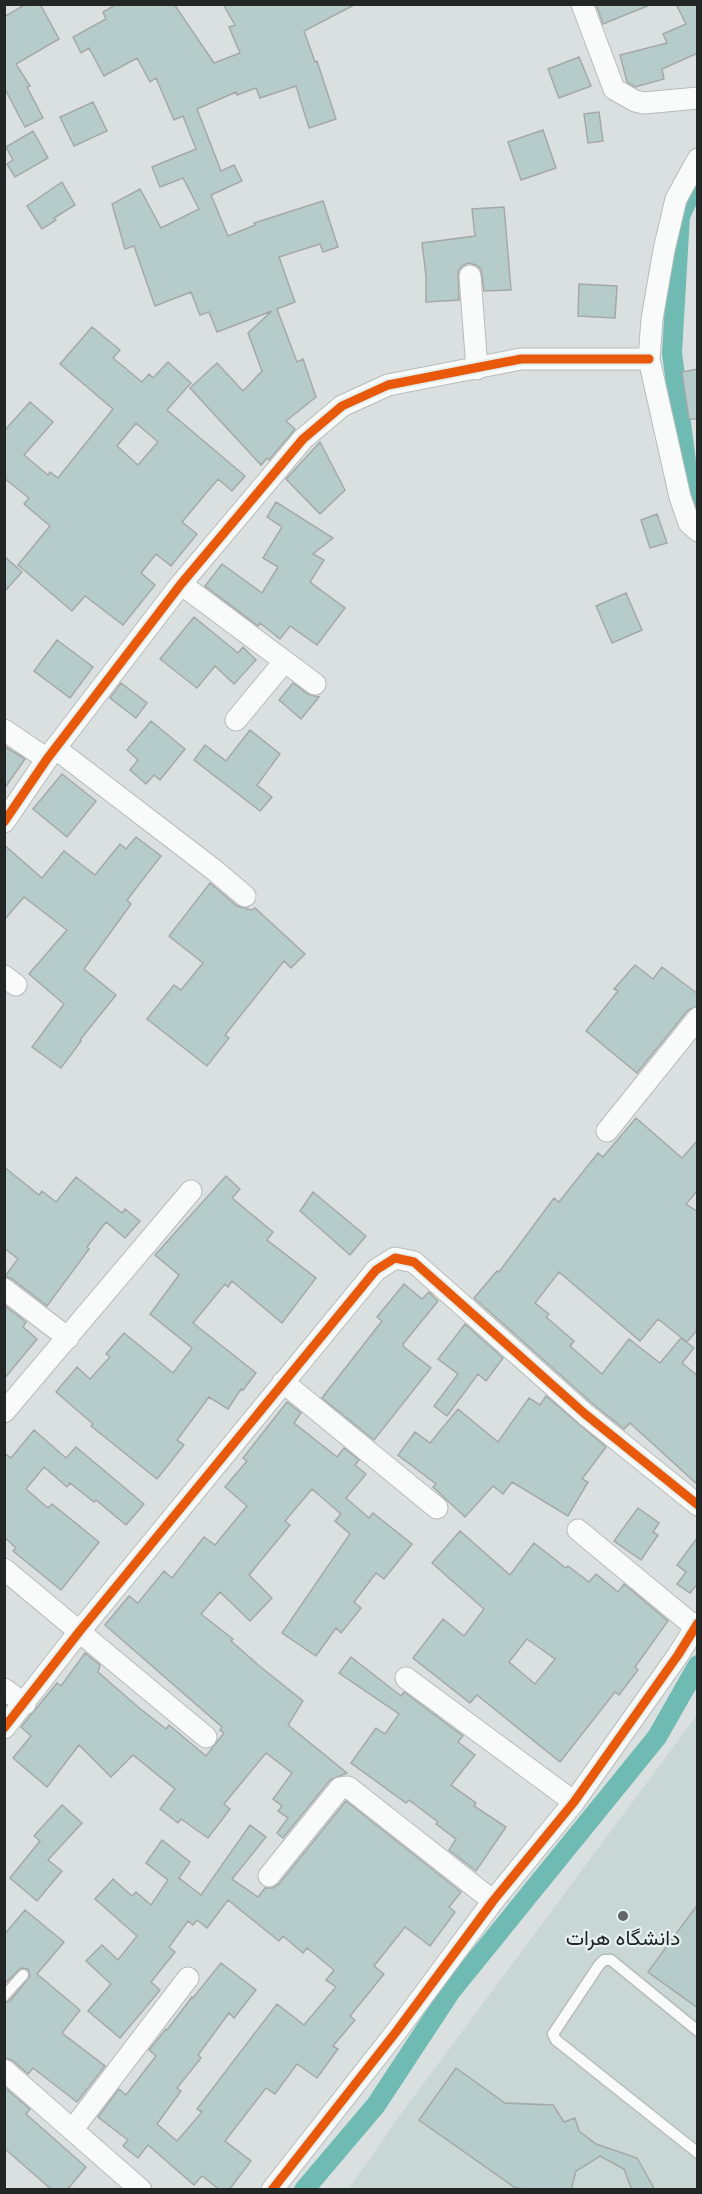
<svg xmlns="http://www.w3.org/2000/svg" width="702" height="2194" font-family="'Nunito Sans',Vazirmatn,sans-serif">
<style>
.built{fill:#c8d6d4}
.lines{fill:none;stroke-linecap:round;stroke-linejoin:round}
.canal{stroke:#70bab4;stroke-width:20}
.building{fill:#b6ccca;stroke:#a4a9a8;stroke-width:1.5;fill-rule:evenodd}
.lane-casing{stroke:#b7bcbb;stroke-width:13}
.street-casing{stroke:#b7bcbb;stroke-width:23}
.lane{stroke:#f9fafa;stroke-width:10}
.street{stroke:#f9fafa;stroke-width:21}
.cycleway-casing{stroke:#e5f0ee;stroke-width:13}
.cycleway{stroke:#e8590c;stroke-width:9}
.poi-dot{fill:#626766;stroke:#e5f0ee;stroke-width:2}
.labels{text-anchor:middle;stroke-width:4.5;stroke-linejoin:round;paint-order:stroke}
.poi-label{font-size:21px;fill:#222625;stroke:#e5f0ee}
</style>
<rect width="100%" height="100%" fill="#dae0df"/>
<path class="built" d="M697,1715v474l-349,1 50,-72z"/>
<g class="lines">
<path class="canal" d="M698,178l-18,38 -8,137 18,140 8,20
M304,2190l72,-85 75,-114 206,-254 41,-72"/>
</g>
<path class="building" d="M26,4h14l19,35 -43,25 14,22 -3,1 16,31 -18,9 -21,-40v-70z
M117,4h57l40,59 26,-10 -11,-26 6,-2 -12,-21h133l-52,27 11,31 2,-1 19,58 -27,9 -13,-42 -36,12 -4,-10 -19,7 -1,-3 -39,17 24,62 13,-6 8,16 -31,14 17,41 27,-11 -1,-2 69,-22 15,46 -15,5 -3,-8 -41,13 16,45 -18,7 20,53 6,-3 13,38 -30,24 9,8 -26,31 -2,-2 -6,7 -71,-77 27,-25 26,28 19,-20 -14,-38 24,-22 -55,21 -8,-20 -9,3 -9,-23 -36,14 -21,-60 -9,3 -13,-45 28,-15 21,39 38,-19 -16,-31 -23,9 -8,-20 44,-18 -13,-33 -9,4 -18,-42 -6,4 -13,-24 -33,18 -15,-28 -8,5 -8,-16 33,-18 -3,-7z
M596,4h54v1l-47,19z
M676,4h22v49l-36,16 2,10 -29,8 -8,-5 -7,-27 47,-12 -4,-9 23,-10z
M579,57l12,29 -32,12 -11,-29z
M93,102l14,29 -33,15 -14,-29z
M599,112l4,29 -15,2 -4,-29z
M543,130l13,38 -35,12 -13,-38z
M33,131l15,27 -33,19 -8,-13 6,-4 -7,-13z
M62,182l13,23 -21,13 2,2 -14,9 -15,-23z
M504,207l7,83 -27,1 -3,-22 -5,-4 -8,-2 -6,3 -4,5 1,29 -33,2v-26l-4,-33 53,-7 -3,-27z
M579,284l38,2 -2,32 -37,-2z
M92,327l28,23 -7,8 29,24 7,-8 4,4 15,-16 23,21 -24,27 78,66 -13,15 -14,-12 -36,43 15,12 -26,32 -15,-12 -15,19 14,12 -32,40 -38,-29 -13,15 -54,-46 32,-39 -26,-22 5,-6 -25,-20v-47l26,-29 23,20 -29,33 24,20 2,-3 8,6 55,-69 -53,-45zM136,423l22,19 -20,23 -21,-19z
M698,369v50h-9l-7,-47z
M320,442l25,48 -25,24 -34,-35z
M276,502l57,36 -20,16 11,6 -14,22 35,26 -28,37 -27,-19 -10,13 -20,-16 -2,3 -53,-40 17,-22 40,29 16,-26 -15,-9 19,-31 -15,-10z
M657,514l10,29 -17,5 -9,-28z
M4,556l18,16 -18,20z
M626,593l16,37 -30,13 -16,-37z
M194,617l44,36 5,-6 13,13 -22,24 -19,-18 -18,22 -37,-29z
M57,640l36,27 -23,31 -36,-27z
M121,683l26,20 -11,15 -26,-20z
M293,683l15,11 11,3 -18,22 -22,-19z
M151,721l34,28 -25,31 -6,-5 -8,9 -16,-14 8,-10 -11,-10z
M250,730l30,24 -23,31 15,12 -12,14 -66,-51 11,-15 21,16z
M4,746l21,13 -21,30z
M62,774l34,27 -29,36 -34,-28z
M136,837l25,19 -34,44 4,4 -47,65 32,26 -36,45 1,1 -20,27 -29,-21 32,-43 -35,-30 38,-44 -43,-33 -20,23v-75l38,33 22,-27 31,24 25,-31 6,5z
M210,883l27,23 15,4 3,-2 50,46 -14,14 -7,-7 -59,74 4,3 -22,28 -60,-47 27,-34 7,5 22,-27 -34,-27z
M635,965l18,14 9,-12 36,27v12l-10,4 -51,63 -51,-42 32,-40 -4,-2z
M636,1118l46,40 16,-18v50l-12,14 12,8v117l-11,13 -29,-23 -18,22 -81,-69 -24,31 14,11 -3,3 28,24 -4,5 32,28 27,-35 31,24 21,-25 13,10 -12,15 16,13v109l-68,-62 -6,6 -31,-25 -119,-106 23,-27 2,1 55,-74 5,4 39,-49 5,4z
M4,1167l35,28 3,-4 14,11 20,-25 46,36 3,-4 15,12 -15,17 -19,-16 -19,25 2,2 -42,57 -35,-27 -7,-3 13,-17 -14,-11z
M226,1176l14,13 -8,9 41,34 -6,8 49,38 -34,45 -50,-42 -4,6 -3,-3 -32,39 63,50 -13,17 -2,-1 -13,20 -19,-12 -32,43 7,5 -27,34 -66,-53 2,-2 -37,-32 21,-25 13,12 20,-22 -4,-3 18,-21 49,40 19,-25 -42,-34 29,-39 -24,-20z
M313,1192l53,44 -16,19 -50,-44z
M404,1284l18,15 7,-7 9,9 -35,43 1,3 27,21 -57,72 -52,-42 60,-77 -5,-4z
M4,1305l22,17 -3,5 14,12 -33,40z
M465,1324l38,34 -17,23 -8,-7 -31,42 -13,-10 24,-32 -20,-15z
M546,1396l60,51 -24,32 6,3 -20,34 -56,-34 -9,12 -10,-8 -28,31 -32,-30 3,-3 -38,-29 17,-23 15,11 28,-34 40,33 31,-44 11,7z
M287,1402l14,11 -7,10 43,34 7,-9 15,12 -4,5 11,9 -20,24 23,20 4,-5 39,31 -28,35 -8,-6 -22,29 7,6 -20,25 -5,-5 -20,28 -34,-23 68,-99 -15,-13 6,-7 -29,-25 -27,32 5,4 -41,50 23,23 -22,23 -30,-29 -19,22 32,25 -2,2 26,23 46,37 -15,24 59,48 -17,7 -47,58 -6,-5 11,-15 -10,-7 4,-5 -9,-7 19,-26 -26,-20 -42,51 6,5 -22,29 -27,-19 -3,4 -18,-14 15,-20 -42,-34 -22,22 -32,-32 -32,42 -34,-29 18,-22 -10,-9 36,-44 4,3 24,-33 15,12 -2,7 40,35 28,22 3,-4 37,31 18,-23 -4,-3 2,-3 -117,-102 24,-29 9,7 26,-32 8,7 32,-41 11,8 32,-39 -22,-19 22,-26 -4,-3z
M34,1430l32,28 10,-11 68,57 -18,21 -30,-25 -2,2 -24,-19 -3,4 -23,-20 -18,22 22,19 4,-4 47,38 -38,48 -48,-39 3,-3 -12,-11v-84l7,5z
M638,1508l21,15 -6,9 5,3 -17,25 -27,-19z
M460,1531l50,44 24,-32 32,25 2,-2 21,16 7,-8 22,18 6,-8 44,37 -33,46 3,3 -19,25 -4,-3 -55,70 -83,-67 -7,8 -57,-45 30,-39 21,17 20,-27 -52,-46zM527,1639l28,20 -20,25 -26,-22z
M698,1537v46l-8,10 -13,-9 9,-12 -9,-7z
M351,1657l50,39 3,-4 59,44 -5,6 17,13 -24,30 25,18 -2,3 32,21 -30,44 -27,-21 7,-11 -20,-15 2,-2 -29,-22 -3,3 -55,-40 25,-35 9,6 14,-20 -60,-41z
M346,1801l115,91 -12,15 6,5 -25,34 -25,-19 -31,39 10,8 -34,42 5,4 -22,26 5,3 -21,29 -20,-14 -22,30 -9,-6 -41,53 26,20 -22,29h-9l-18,-14 -8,9 -46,-40 -10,13 -15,-12 5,-6 -30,-23 21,-28 7,6 30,-39 -7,-6 17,-21 1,1 25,-33 1,1 28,-35 35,27 -22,28 -5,-5 -31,42 3,3 -24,30 4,3 -24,33 20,17 25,-29 -5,-3 80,-105 27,21 32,-38 -10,-7 8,-10 -27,-22 -4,5 -20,-17 -4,5 -51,-41 -21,28 -10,-8 -4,5 -5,-4 -19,26 6,5 -24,30 9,8 -40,48 -32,-27 23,-27 -25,-23 16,-16 16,15 19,-24 -42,-37 18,-20 19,17 4,-4 15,13 17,-25 -22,-17 16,-23 28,22 -11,16 22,17 49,-70 16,12 -34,42 26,18 7,-9h8l6,-4z
M62,1805l20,18 -34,37 14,11 -25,30 -27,-23 30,-37 -6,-5z
M698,1904v104l-50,-36z
M25,1910l39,32 -27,32 43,36 -18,23 43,33 -28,36 -44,-34 -5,6 -16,-14 -8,-2v-55l6,-2 20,-25 -2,-7 -7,-1 -17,16v-49z
M456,2068l49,35 48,2 11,17 11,-4 4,13 17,13 41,14 18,32h-23l-8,-21 -24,-13 -24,15 -5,19h-42l-15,-3 -95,-67z
M4,2087l26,22 -4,5 60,53 -19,23h-15l-48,-42z"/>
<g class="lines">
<defs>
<path id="lane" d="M4,1996l19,-21
M698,2031l-87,-71h-7l-5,5 -46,69 3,6 142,113"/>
<path id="street" d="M582,4l32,85 21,12 9,2 54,-5
M698,159l-22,40 -12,51 -12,69 -3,40 31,138 9,26 9,8
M470,276l7,93
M181,584l134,100
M236,720l48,-58
M4,730l43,29
M55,748l158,121 32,27
M4,822l43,-63 134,-175 122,-145 39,-33 46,-21 133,-26h128
M4,976l12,9
M607,1131l91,-113
M4,1289l64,49
M283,1382l154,126
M4,1412l187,-221
M578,1530l116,96
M4,1569l202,168
M406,1678l168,124
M4,1689l21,15
M4,1728l75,-96 297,-362 19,-12 19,4 171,152 113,91
M269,1876l71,-88 8,-1 145,114
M4,2070l137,120
M73,2129l115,-151
M272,2190l124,-158 97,-131 81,-99 104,-147 20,-32"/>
</defs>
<use href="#lane" class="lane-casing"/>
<use href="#street" class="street-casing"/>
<use href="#lane" class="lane"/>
<use href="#street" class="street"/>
<defs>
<path id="cycleway" d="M4,822l43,-63 134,-175 122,-145 39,-33 46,-21 133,-26h128
M4,1728l75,-96 297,-362 19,-12 19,4 171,152 113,91
M272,2190l124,-158 97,-131 81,-99 104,-147 20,-32"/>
</defs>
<use href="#cycleway" class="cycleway-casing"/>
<use href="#cycleway" class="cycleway"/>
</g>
<circle class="poi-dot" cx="623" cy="1916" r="6"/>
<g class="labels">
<g class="poi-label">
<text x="623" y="1945">دانشگاه هرات</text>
</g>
</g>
<rect width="702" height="2194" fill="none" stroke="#222625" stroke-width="12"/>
</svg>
